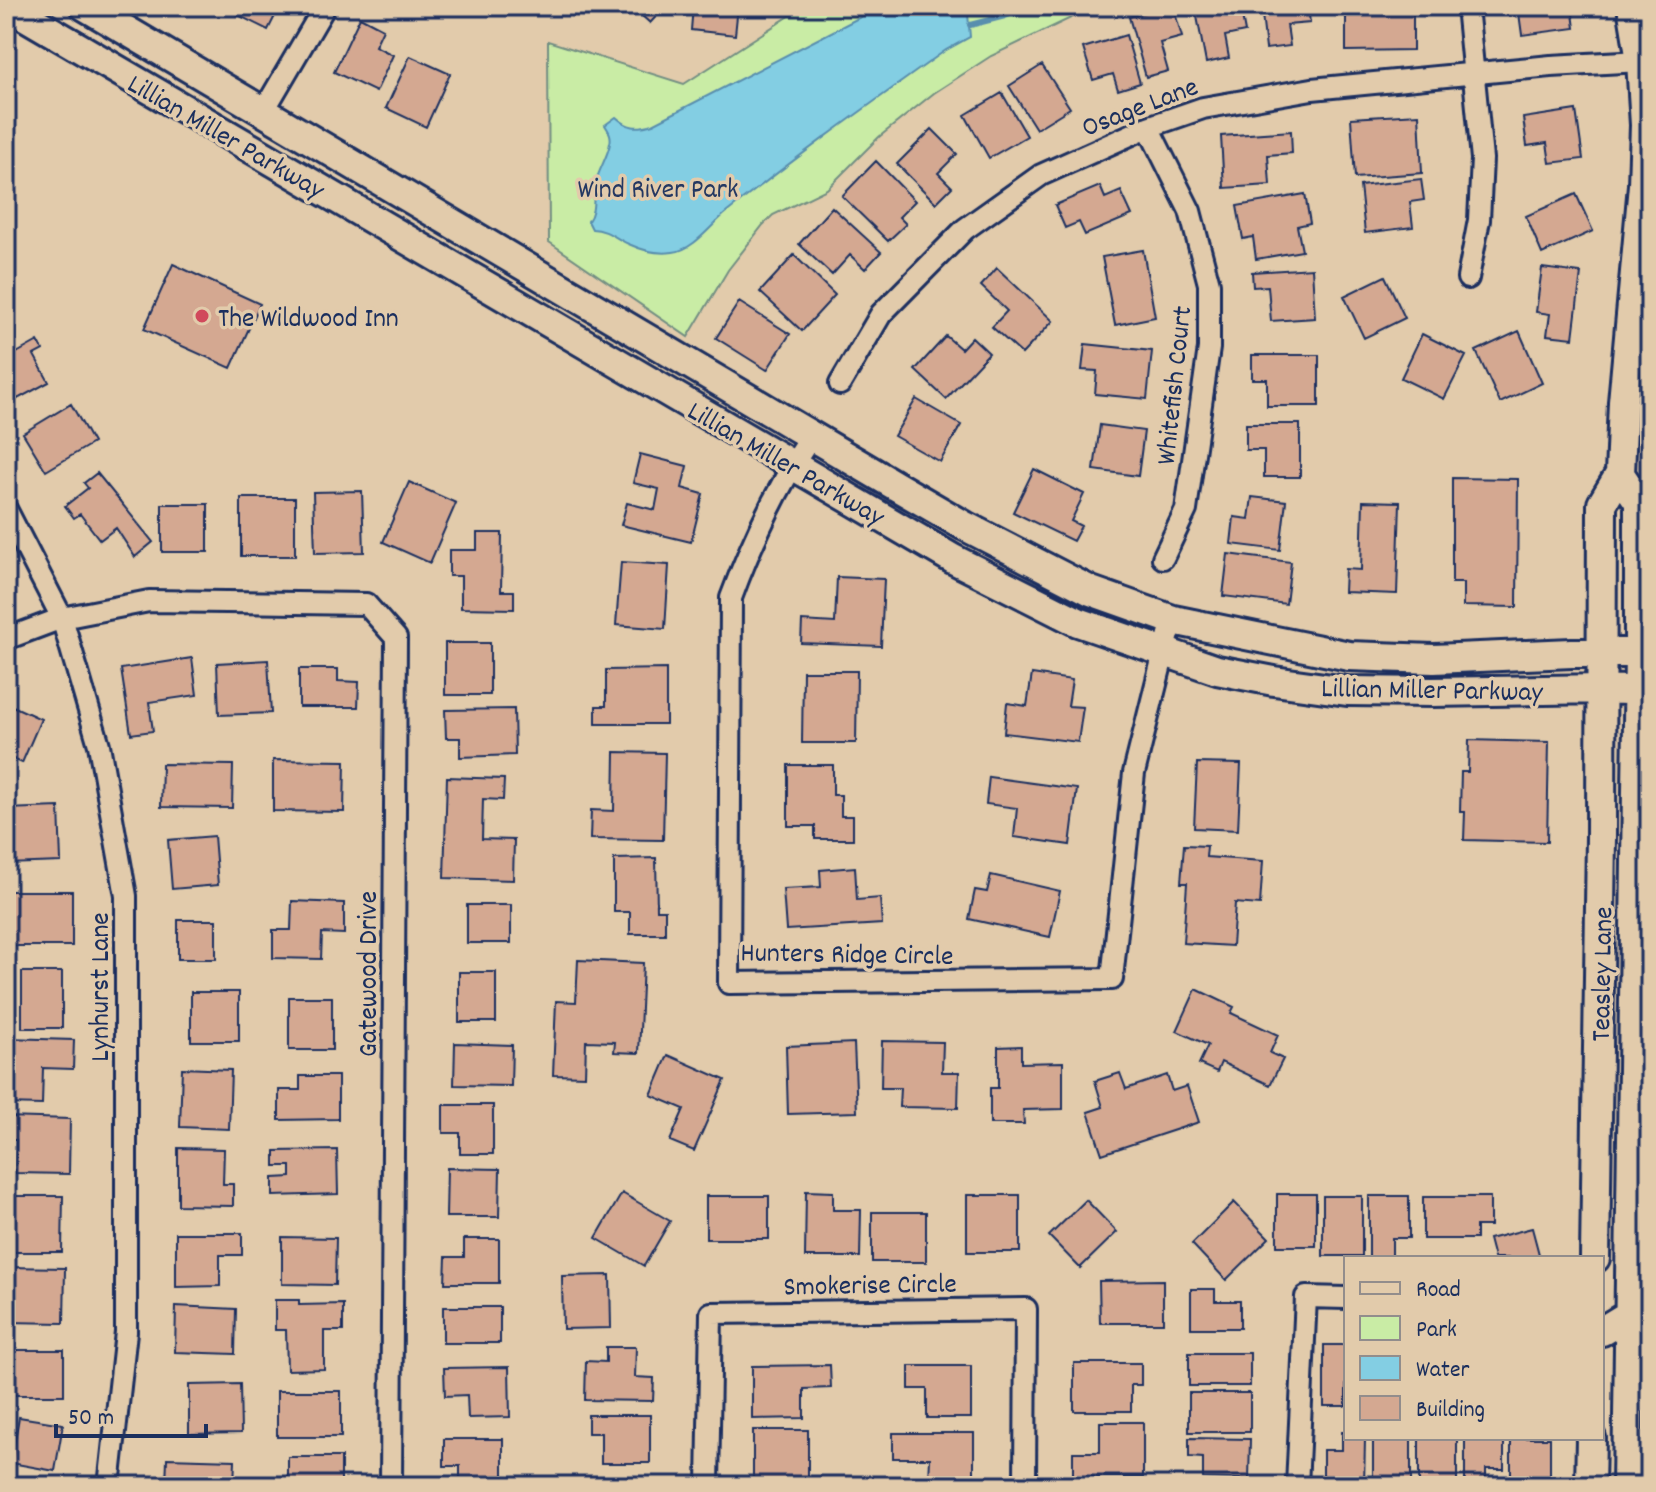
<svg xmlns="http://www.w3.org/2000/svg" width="1656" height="1492" font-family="Dekko,sans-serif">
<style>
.built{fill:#dabda2}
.green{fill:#c9eca5;stroke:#728e82;stroke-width:2}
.water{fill:#83cee3;stroke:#598eae;stroke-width:2}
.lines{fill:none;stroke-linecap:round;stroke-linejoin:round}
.stream{stroke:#598eae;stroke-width:6}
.building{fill:#d4a891;stroke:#1b2f5e;stroke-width:2}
.street-casing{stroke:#1b2f5e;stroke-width:26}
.secondary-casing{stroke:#1b2f5e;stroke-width:34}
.street{stroke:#e2cbab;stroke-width:20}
.secondary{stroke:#e2cbab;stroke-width:28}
.poi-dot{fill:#d1495b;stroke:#e2cbab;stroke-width:3}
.labels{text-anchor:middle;stroke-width:7;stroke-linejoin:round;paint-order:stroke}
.street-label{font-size:28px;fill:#1b2f5e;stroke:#e2cbab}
.park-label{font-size:28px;fill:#243862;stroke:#e2cbab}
.poi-label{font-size:28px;fill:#1b2f5e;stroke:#e2cbab;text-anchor:start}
</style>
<rect width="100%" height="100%" fill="#e2cbab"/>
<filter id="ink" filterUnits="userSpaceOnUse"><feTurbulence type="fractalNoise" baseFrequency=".0125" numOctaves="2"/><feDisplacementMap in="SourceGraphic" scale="16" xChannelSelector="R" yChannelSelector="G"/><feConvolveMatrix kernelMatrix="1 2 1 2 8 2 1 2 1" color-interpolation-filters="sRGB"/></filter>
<g filter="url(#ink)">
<path class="built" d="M1650,1208v278h-21l3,-277z"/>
<path class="green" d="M805,6h291l-105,50 -57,37 -55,44 -52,52 -54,26 -10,10 -35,45 -40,67 -139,-95 -1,-201 136,43z"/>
<path class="water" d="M888,6h58l22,8 2,23 -24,13c-74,53 -149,106 -220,163 -15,12 -32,37 -53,39 -14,2 -29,-1 -42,-7 -13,-5 -24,-16 -39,-16l-4,-8c8,-11 4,-23 7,-36 3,-15 13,-28 15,-42 2,-7 -1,-12 -5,-18l11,-8c12,11 21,12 37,7l217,-112z"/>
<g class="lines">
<path class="stream" d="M970,25l35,-9 26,-10"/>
</g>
<path class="building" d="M230,6h50l-12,24 -40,-20z
M631,6h35l-16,17z
M693,6h45l-3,29 -44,-5z
M1166,6h7l9,31 -22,6 8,28 -22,6 -17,-60z
M1195,6h45l5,26 -20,4 4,22 -23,5z
M1261,6h47l2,17 -23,2 3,21 -24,3z
M1518,6h54l3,22 -53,7z
M1413,8v42l-67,1v-42z
M360,17l23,12 -8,17 18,9 -17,37 -42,-20z
M1126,35l14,48 -22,7 -5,-16 -20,6 -10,-32z
M410,56l40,18 -24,53 -40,-19z
M1042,65l28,43 -34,21 -27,-43z
M1002,93l25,43 -38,22 -24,-43z
M1576,110l7,49 -33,4 -3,-20 -20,3 -4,-28z
M1419,114l3,59 -67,5 -4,-60z
M932,129l25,25 -19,19 14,14 -16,16 -39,-39z
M1291,131l1,22 -24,2 2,30 -46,3 -3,-52z
M876,161l39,40 -16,16 7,7 -18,17 -46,-45z
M1421,179l3,21 -14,2 3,25 -48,6 -5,-47z
M1100,186l5,12 16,-7 11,24 -47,20 -6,-13 -14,6 -10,-23z
M1305,194l5,29 -13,3 5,25 -46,8 -3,-22 -10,2 -6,-33z
M1576,194l17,37 -51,23 -16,-38z
M832,207l49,45 -16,17 -15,-14 -18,20 -33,-31z
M1143,250l12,67 -40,8 -13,-68z
M794,255l41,40 -33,36 -42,-39z
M173,264l87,40 -29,64 -87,-39z
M997,268l56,53 -31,33 -30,-27 15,-16 -26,-25z
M1312,268l3,50 -44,3 -3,-35 -15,1 -1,-15z
M1542,268l39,5 -8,65 -26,-3 3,-21 -14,-2z
M1385,276l20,42 -41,20 -20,-42z
M739,302l51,32 -23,36 -51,-32z
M1519,331l23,52 -42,20 -24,-52z
M1422,334l44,22 -22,43 -43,-21z
M946,336l15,13 11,-12 17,16 -43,46 -31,-29z
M38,341l5,9 -9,5 15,27 -37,20 -6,-10v-33z
M1085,344l67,7 -5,48 -52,-5 2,-23 -15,-1z
M1252,355h67v51h-52v-27h-15z
M916,399l45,26 -21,37 -46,-26z
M71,404l22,39 -47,28 -23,-38z
M1246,424h54v53h-36v-27h-18z
M1100,425l44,6 -6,45 -44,-6z
M640,454l47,12 -5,22 21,6 -12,48 -70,-17 6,-22 28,7 4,-21 -26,-6z
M1034,469l50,25 -13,27 10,5 -8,15 -60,-29z
M97,473l56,69 -18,15 -19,-29 -16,12 -20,-26 -6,4 -9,-12 23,-18 -4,-5z
M1452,478l66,1 -1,128 -54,-1v-23h-11z
M409,482l47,21 -26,60 -47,-21z
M362,491l2,61 -49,1 -2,-61z
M1252,497l34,4 -6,49 -49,-6 3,-27 15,2z
M241,498h54v58h-54z
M1363,501l37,1 -3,92 -53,-2 1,-23 16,1z
M162,504h46v48h-46z
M477,533h25l-1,58h13v18l-53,-1v-32h-12v-26h28z
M1228,554l63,8 -5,42 -63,-8z
M621,562l48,3 -4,64 -49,-4z
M837,577l47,2 -3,67 -80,-3 1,-22 33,2z
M445,643h45v52h-45z
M192,658l5,37 -48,7 4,29 -22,3 -10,-65z
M268,660l3,53 -52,2 -2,-52z
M299,669h39v12l21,1 -1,25h-59z
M666,669v55h-70v-18h10v-36z
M803,671h54l-1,72h-54z
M1032,674l40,6 -4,26 15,1 -5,35 -74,-9 3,-30 20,3z
M6,703l35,16 -19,44 -16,-7z
M514,709l1,46 -55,2v-19h-14l-1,-28z
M1469,740l80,2 -2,100 -83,-2 1,-28h-5l1,-40h7z
M615,752l50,1 -2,87 -73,-1 1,-29 23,1z
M273,760l72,1 -1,51 -71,-1z
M1197,763l44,1 -3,66 -44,-2z
M162,764l71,1 -1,43 -71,-1z
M788,765h45v30h8v21h12v23h-38v-13h-27z
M447,777l57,2 -1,21 -20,-1 -1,40 32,1 -1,40 -69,-2z
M989,777l88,12 -7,56 -56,-8 3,-29 -31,-4z
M59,807l2,55 -55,2v-55z
M214,836l4,49 -46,4 -4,-49z
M1184,845l23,1 -1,11 57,4 -3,44 -25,-2 -3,43 -49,-3 4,-60h-6z
M656,858l1,52h8v24h-35v-22h-16v-53z
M855,867l2,33 23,-2 2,26 -96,6 -3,-41 38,-2 -1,-17z
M991,875l69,16 -10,46 -81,-18 6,-29 12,2z
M6,891h66v55h-65z
M292,901l52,2v31l-22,-1 -1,26 -48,-1v-28h18z
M467,905h44v38h-44z
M178,920h38v39h-38z
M578,960l65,3 -4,90 -25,-1 1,-10 -29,-1 -1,35 -32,-1 3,-74 20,1z
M22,972h40v56h-40z
M459,972h37v50h-37z
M1196,989l38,18 -3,6 47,22 -8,18 13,6 -13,26 -49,-23 -4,10 -18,-8 9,-19 -31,-14z
M191,992h48v49h-48z
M289,997h43v53h-43z
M6,1038l68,2 -1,29 -30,-1 -1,37 -36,-1z
M882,1041l61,1 -1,30h17l-1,36 -59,-1 1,-19h-19z
M455,1043l57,2 -1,41 -57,-1z
M854,1043l3,69 -69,2 -2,-68z
M1021,1046v17l42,-1v47l-40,1 1,14h-34v-36h8v-41z
M668,1055l57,25 -31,71 -24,-10 14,-32 -33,-14z
M182,1068l49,2 -2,59 -49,-2z
M1120,1073l6,16 41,-14 5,16 15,-5 12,36 -97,32 -14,-42 15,-5 -8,-26z
M300,1076h38v43l-59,1v-30h21z
M443,1105h50v49h-33v-21h-17z
M6,1117l64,2 -1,55 -54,-1 1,-33h-10z
M178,1148l46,1 -1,35h10v22l-55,-1z
M337,1150l1,44 -65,2v-18l18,-1v-11h-16v-15z
M447,1168l53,1 -1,48h-53z
M806,1191l27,1v18h28l-1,47h-55z
M622,1193l48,28 -26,45 -48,-28z
M1277,1194h39v52h-39z
M967,1195h53v57h-53z
M10,1196h53l-1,56h-52z
M706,1196h63v43h-63z
M1323,1196h39v60h-39z
M1369,1196h40v42h-17v19h-23z
M1423,1197h67v29h-14v13h-53z
M1086,1200l31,32 -37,36 -31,-32z
M1234,1202l35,36 -43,42 -34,-36z
M872,1212h54v50h-54z
M1532,1228l8,30h-46l-5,-19z
M176,1233h66v22h-22v31l-44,1z
M282,1237l54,1 -1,47 -53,-1z
M464,1239h35v44h-54l1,-26h18z
M6,1267l59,1 -1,55 -58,-1z
M610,1275l1,53 -48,1 -1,-53z
M1163,1280v43h-63l-1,-42z
M1191,1289h24v12h25v27h-49z
M275,1300h24v5l44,-1v27h-19v38l-37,1 -1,-40h-11z
M176,1306l60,3 -1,45 -60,-2z
M443,1307h57v36h-57z
M1324,1345h22v61h-22z
M606,1347h30l-1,30 19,1 -1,23 -68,-1 1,-39 20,1z
M6,1350h58v45h-50v-27h-8z
M1189,1353h61v33h-61z
M1074,1363h67v22h-10v26h-57z
M830,1365l1,23 -27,1v29l-52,1v-53z
M909,1366h62v52h-44v-29h-18z
M509,1367l1,50 -42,1 -1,-23 -22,1 -1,-28z
M240,1384l1,49 -52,1v-49z
M277,1391h64v46h-64z
M1189,1393h61v39h-61z
M588,1415h62v48h-49v-30h-13z
M19,1417l44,7 -8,47 -44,-8z
M1100,1422h43v55h-70v-25h27z
M753,1430h55v51h-55z
M1342,1432h4v6h19l-1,48h-41v-36h19z
M893,1433h81v47h-45l1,-22h-37z
M1189,1438l61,1 -1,40 -46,-1v-20l-14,-1z
M1373,1438h38v48h-38z
M1419,1438h38v48h-38z
M1465,1438h39v31h-18v17h-21z
M1511,1438h39v38h-39z
M444,1439h59v47h-43v-20h-16z
M288,1457h53v29h-53z
M167,1458l68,2 -1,26h-68z
M651,1479v7h-62v-5z"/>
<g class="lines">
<defs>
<path id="street" d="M1467,6l15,153 -3,61 -11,58
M263,112l62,-106
M1148,127l42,84 19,73v64l-23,162 -23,48
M840,384l41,-70 84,-85 76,-54 107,-48 55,-19 109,-19 239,-23 90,-5
M811,437c-34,50 -59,104 -80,161l-2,385 383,-4 22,-206 30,-121 9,-32
M6,509l56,109 37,127 27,151v436l-17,154
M6,639l56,-21 87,-17 217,3 30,34 -5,848
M708,1486l3,-173 315,-4 -1,177
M1297,1486l9,-189 40,1"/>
<path id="secondary" d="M8,6l945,553 125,63 139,48 57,11 73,10 86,1 169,-3 48,2
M85,6l811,480 69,40 126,65 82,29 176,36 85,3 138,-6h78
M1620,474l19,28v151l-12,833
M1595,1258l6,-421 1,-333 18,-30 3,-72 20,-217 2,-60 -4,-64 -9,-55
M1602,1331l28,-17
M1590,1486l1,-48"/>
</defs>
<use href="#street" class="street-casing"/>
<use href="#secondary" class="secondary-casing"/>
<use href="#street" class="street"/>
<use href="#secondary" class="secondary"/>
</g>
</g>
<circle class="poi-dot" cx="202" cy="316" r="8"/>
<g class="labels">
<g class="street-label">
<text transform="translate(1139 105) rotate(-21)" y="10">Osage Lane</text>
<text transform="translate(227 135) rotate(30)" y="10">Lillian Miller Parkway</text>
<text transform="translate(1172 385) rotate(-84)" y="10">Whitefish Court</text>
<text transform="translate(787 462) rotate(30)" y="10">Lillian Miller Parkway</text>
<text transform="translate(1432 688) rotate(1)" y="10">Lillian Miller Parkway</text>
<text transform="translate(847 952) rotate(1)" y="10">Hunters Ridge Circle</text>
<text transform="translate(366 974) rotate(-90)" y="10">Gatewood Drive</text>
<text transform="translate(1600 974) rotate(-89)" y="10">Teasley Lane</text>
<text transform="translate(98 987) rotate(-90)" y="10">Lynhurst Lane</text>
<text transform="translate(870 1283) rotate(-1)" y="10">Smokerise Circle</text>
</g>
<g class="park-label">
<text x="658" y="197">Wind River Park</text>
</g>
<g class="poi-label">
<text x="218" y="326">The Wildwood Inn</text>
</g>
</g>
<rect width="1656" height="1492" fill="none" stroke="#e2cbab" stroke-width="32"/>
<rect x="16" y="16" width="1624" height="1460" fill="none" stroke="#1b2f5e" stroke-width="3" filter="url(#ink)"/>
<rect x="1344" y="1256" width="260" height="184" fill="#e2cbab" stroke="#928d8c" stroke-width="2"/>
<rect x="1360" y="1282" width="40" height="12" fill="#e2cbab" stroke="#928d8c" stroke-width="2"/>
<text x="1416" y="1296" font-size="24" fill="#1b2f5e">Road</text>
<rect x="1360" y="1316" width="40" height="24" fill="#c9eca5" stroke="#928d8c" stroke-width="2"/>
<text x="1416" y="1336" font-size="24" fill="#1b2f5e">Park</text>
<rect x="1360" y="1356" width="40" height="24" fill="#83cee3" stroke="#928d8c" stroke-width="2"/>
<text x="1416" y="1376" font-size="24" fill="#1b2f5e">Water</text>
<rect x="1360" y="1396" width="40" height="24" fill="#d4a891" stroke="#928d8c" stroke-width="2"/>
<text x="1416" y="1416" font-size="24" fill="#1b2f5e">Building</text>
<path d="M56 1424v12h150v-12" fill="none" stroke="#1b2f5e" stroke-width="4"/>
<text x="68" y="1424" font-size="24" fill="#1b2f5e" stroke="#e2cbab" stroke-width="6" paint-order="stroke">50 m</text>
</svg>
